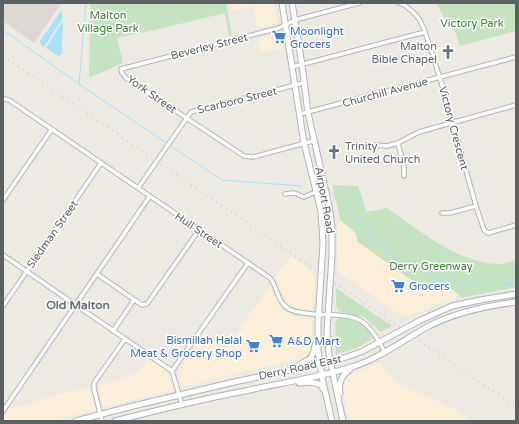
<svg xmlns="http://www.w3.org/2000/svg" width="519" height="424" font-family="'Varela Round',sans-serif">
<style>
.commercial{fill:#fcefda}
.industrial{fill:#dcd9d5}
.green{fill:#c6e3c1}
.water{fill:#a6e2fa}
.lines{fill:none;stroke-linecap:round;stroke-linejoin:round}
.stream{stroke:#a6e2fa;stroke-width:1}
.street-casing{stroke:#b1b4b8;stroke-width:5.5}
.secondary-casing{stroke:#b0b4b8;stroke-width:7}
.street{stroke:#fff;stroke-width:3.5}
.secondary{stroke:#fff;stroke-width:5}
.rail{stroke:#b0b1b1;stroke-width:1;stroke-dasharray:1 5;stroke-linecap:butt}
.labels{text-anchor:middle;stroke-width:3;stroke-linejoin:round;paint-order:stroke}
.park-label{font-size:11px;fill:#41833a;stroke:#fff}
.shop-label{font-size:11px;fill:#366cbe;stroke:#fff;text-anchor:start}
.street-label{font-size:11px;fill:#5b6063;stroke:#fff}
.worship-label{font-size:11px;fill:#5b616d;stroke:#fff;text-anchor:end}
.neighbourhood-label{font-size:12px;font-weight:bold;fill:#6c7275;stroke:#fff}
</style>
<rect width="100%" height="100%" fill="#ede9e3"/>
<path class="commercial" d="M230,3h44l4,20 -21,5 -3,-22 -23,5z
M281,33l2,16 -22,4 -2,-15z
M341,221l8,6 8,8 83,52 12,2 7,7 -54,22 -67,-46 -1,-49z
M290,257l10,4 15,14 -2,29 -3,5 -14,-1 -8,-4 -4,-5 -9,-21z
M270,285l10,24 10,7 22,3v27l-3,8 -10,7 -18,2 -28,6 -71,18 -4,-15 26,-38 21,16z
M149,358l19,14 3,3 4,14 -72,19 -4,-22 39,-13z
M381,362l15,20 63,29 12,10h-122l-7,-34 2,-7 6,-5z
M85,387l6,3 5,20 -44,11h-49v-3l6,-9z"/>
<path class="industrial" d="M3,3h66l-9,2 -26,38 -31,-22z"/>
<path class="green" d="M90,3h136l6,33h-3l-4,-23 -66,16 -42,9 6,25 -34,15z
M437,3h79v28l-56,15 -5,-14 -10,-12z
M332,185l26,1 9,26 20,-4c34,23 68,54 111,56 6,0 12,-2 18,-4v27l-55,11 -9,-9 -12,-2 -12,5 -70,-50c-1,-11 -9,-15 -17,-21z
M336,288l56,38 -9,5h-3l-16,-14 -26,-6 -2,-6z
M340,318c12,1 28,6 32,19 -4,8 -28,16 -36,17l-1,-31 2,-4z"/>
<path class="water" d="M61,11l2,7 -19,29 -3,-2 -1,-4z
M63,21l-1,29 -1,5 -3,1 -12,-8z"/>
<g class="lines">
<path class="stream" d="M510,3l6,2
M3,30l76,54 86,58
M79,84l7,-81
M172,147l50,33 80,6
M332,194l25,21 17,26 4,3h7c13,24 21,13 39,24 5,4 4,9 12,13l15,-5 4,5c23,5 38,6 61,3"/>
<defs>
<path id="street" d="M399,3l7,3 8,7 5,6 5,10 16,49 36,128 8,24 4,3 4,-1 24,-7
M292,67l133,-35
M3,99l6,1 261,178c8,10 7,24 19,31 7,4 16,4 24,5 41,2 52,-2 72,39
M300,114l216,-57
M313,141l-60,16 -9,-1 -118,-78 -4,-5 -1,-4 158,-41 16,-8 64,-17
M398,143l6,24v9
M376,145l11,1 11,-3 21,-11 97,-27
M138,188l53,-76 112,-29
M285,194l9,-1 10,4 21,-9
M3,200l49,-71
M442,213h8l26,-7
M3,255l169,116 10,34
M97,274l45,31 5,-1 52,-74
M3,306l98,-143
M113,331l21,-31
M172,371l76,-108
M3,411l147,-215
M102,421l-8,-32v-6l31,-44"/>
<path id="secondary" d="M282,3l22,140 17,68 2,32 -5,80v28l5,31 9,39
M292,3l10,62 6,48 20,88 4,25v29l-5,77 2,23 14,66
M293,370c9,-11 20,-5 22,-25
M299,383c8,-1 16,-2 23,3l1,3
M340,393c-2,-11 2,-17 10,-24
M76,421l53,-14 105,-25 104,-22 23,-8 60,-32 31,-14 28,-6 36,-6
M115,421c43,-11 87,-22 130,-30 35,-8 72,-13 107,-24 28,-9 51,-27 77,-41 27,-14 57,-20 87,-24"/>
</defs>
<use href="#street" class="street-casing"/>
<use href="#secondary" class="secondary-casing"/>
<use href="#street" class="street"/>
<use href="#secondary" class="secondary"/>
<path class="rail" d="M3,56l513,351"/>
</g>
<defs>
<symbol id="supermarket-bare" viewBox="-9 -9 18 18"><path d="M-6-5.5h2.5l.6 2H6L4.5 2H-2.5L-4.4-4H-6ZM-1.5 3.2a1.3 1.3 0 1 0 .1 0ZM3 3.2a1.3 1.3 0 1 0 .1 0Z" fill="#3f7fe0" stroke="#fff" stroke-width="2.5" paint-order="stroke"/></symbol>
<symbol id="church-bare" viewBox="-9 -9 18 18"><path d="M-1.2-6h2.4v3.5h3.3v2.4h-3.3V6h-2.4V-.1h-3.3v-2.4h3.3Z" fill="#6b7280" stroke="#fff" stroke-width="2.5" paint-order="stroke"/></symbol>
</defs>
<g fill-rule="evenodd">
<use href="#supermarket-bare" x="269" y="27" width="20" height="20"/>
<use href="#church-bare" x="438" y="42" width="20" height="20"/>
<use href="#church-bare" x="324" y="142" width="20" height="20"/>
<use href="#supermarket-bare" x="388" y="276" width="20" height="20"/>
<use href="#supermarket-bare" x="266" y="331" width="20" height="20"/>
<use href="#supermarket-bare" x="243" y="336" width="20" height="20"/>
</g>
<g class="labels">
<g class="park-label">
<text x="108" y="19">Malton<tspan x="108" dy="13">Village Park</tspan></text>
<text x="472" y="27">Victory Park</text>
<text x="431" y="270">Derry Greenway</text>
</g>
<g class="shop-label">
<text x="290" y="35">Moonlight<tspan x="290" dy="13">Grocers</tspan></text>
<text x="409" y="290">Grocers</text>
<text x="242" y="344" text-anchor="end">Bismillah Halal<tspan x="242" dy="13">Meat &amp; Grocery Shop</tspan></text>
<text x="287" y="345">A&amp;D Mart</text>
</g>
<g class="street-label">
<text transform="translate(209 46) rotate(-14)" y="4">Beverley Street</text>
<text transform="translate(385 92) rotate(-15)" y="4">Churchill Avenue</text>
<text transform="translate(152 94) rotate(35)" y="4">York Street</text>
<text transform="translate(237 100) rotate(-14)" y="4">Scarboro Street</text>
<text transform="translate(454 128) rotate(75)" y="4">Victory Crescent</text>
<text transform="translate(325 200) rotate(80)" y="4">Airport Road</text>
<text transform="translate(199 230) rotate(34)" y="4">Hull Street</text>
<text transform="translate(52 234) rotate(-55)" y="4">Sledman Street</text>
<text transform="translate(300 367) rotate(-12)" y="4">Derry Road East</text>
</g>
<g class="worship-label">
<text x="437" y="50">Malton<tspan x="437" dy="13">Bible Chapel</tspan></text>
<text x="345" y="150" text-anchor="start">Trinity<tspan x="345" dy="13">United Church</tspan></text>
</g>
<g class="neighbourhood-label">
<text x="78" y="309">Old Malton</text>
</g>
</g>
<rect width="519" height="424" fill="none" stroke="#5b6063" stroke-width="8"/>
</svg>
